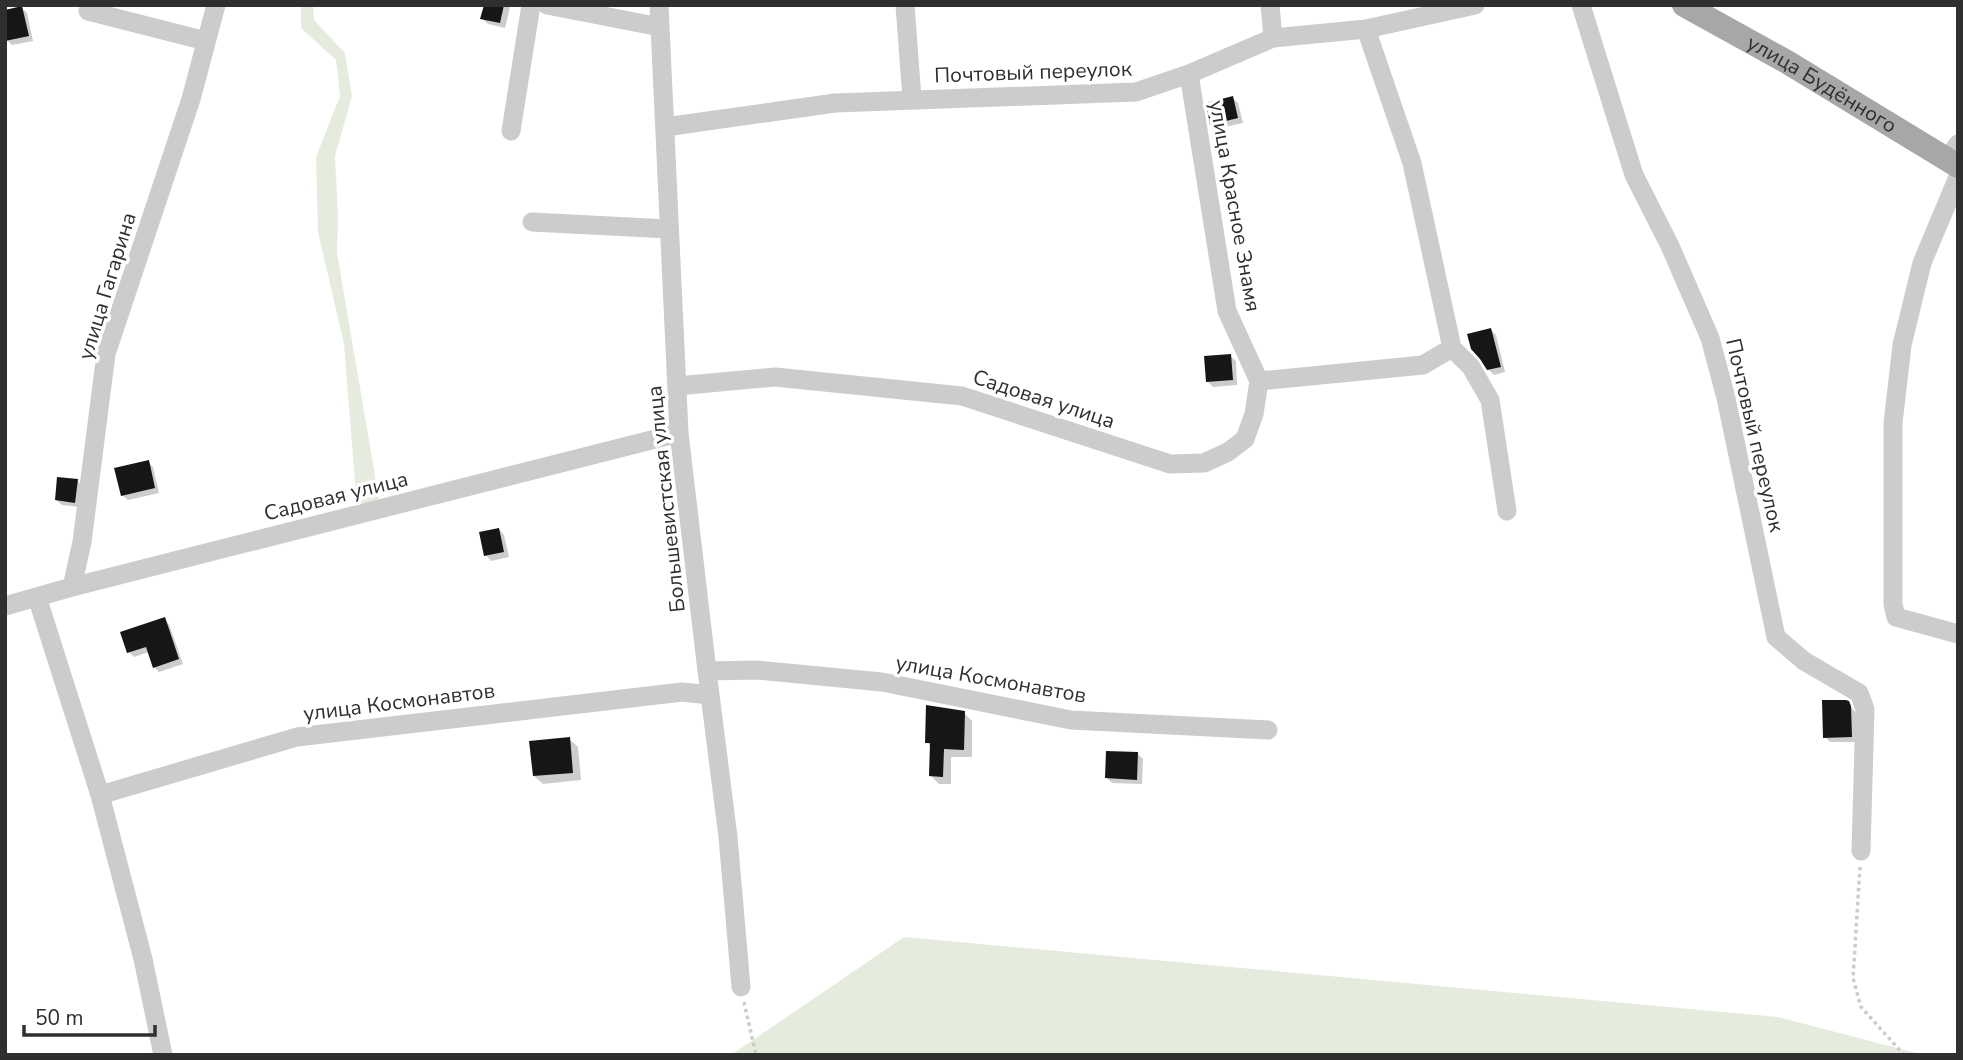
<svg xmlns="http://www.w3.org/2000/svg" width="1963" height="1060" font-family="'Nunito Sans',sans-serif">
<style>
.green{fill:#e6ecdd}
.shadow{fill:#0003}
.building{fill:#161616}
.lines{fill:none;stroke-linecap:round;stroke-linejoin:round}
.path{stroke:#ccc;stroke-width:3.5;stroke-dasharray:3.5 3.5;stroke-linecap:butt}
.minor{stroke:#ccc;stroke-width:19}
.major{stroke:#a7a7a7;stroke-width:24}
.labels{text-anchor:middle;stroke-width:7;stroke-linejoin:round;paint-order:stroke}
.street-label{font-size:21px;fill:#2f2f2f;stroke:#fff}
</style>
<rect width="100%" height="100%" fill="#fff"/>
<path class="green" d="M301,5h12l1,15 31,33 7,43 -17,60 3,60 -1,37 42,246 -22,9 -13,-164 -26,-112 -2,-75 24,-61 -4,-36 -35,-32z
M904,937l874,80 146,38h-1193z"/>
<path class="shadow" d="M485,5l25,2 -5,21 -17,-4 -6,-6z
M22,8l5,5 6,28 -21,4 -5,-5z
M1233,98l5,5 5,20 -27,6 -5,-5z
M1491,330l5,5 9,37 -11,3 -6,-6z
M1230,356l6,5 1,24 -24,2 -6,-6z
M148,462l5,5 6,26 -31,7 -6,-5z
M77,480l5,6 -3,21 -17,-2 -6,-5z
M499,529l5,6 5,22 -18,4 -5,-6z
M164,619l5,5 14,40 -24,8 -5,-5 -5,-15 -15,5 -5,-5z
M1848,703l8,10v29h-26l-5,-5z
M964,713l8,8v36h-21v27h-12l-8,-8 1,-29 -5,-4z
M569,739l9,8 3,33 -38,4 -9,-8z
M1137,753l6,6 -1,25 -30,-1 -5,-5z"/>
<path class="building" d="M484,5h20l-4,18 -20,-4z
M22,6l7,30 -24,5v-31z
M1233,96l5,22 -28,7 -4,-22z
M1491,328l10,39 -14,3 -7,-11 -9,-10 -4,-15z
M1231,354l2,26 -27,2 -2,-26z
M149,460l6,28 -34,8 -7,-28z
M57,477l21,2 -3,24 -20,-3z
M499,528l5,24 -20,4 -5,-24z
M165,617l14,42 -26,9 -7,-21 -19,6 -7,-21z
M1822,700h24l3,1 2,5 1,31 -29,1z
M926,705l39,6 -1,39 -20,-1 -1,28 -14,-1 1,-33h-5z
M570,737l3,36 -40,3 -4,-35z
M1106,751l32,1 -1,28 -32,-2z"/>
<g class="lines">
<path class="path" d="M1860,867l-7,111 8,29 43,48
M744,1002l12,53"/>
<path class="minor" d="M547,5l113,22
M659,5l20,428 28,238 21,166 13,150
M905,5l7,94
M1270,5l3,33
M1581,5l53,170 36,71 40,92 16,60 50,239 28,24 55,32 6,16 -4,142
M88,11l118,30
M1366,29l46,134 40,185 19,19 19,33 17,111
M1189,74l38,237 32,70
M665,127l170,-24 301,-11 53,-18 84,-36 93,-9 109,-24
M511,131l20,-126
M1947,159l11,-15
M1958,177l-36,86 -20,82 -9,78v181l3,13 62,17
M532,222l137,7
M1259,381l164,-16 29,-17
M677,386l98,-9 187,19 208,68 34,-1 24,-11 17,-13 9,-25 5,-33
M72,587l10,-45 24,-188 85,-255 25,-94
M37,597l63,198 43,164 20,96
M5,606l67,-19 607,-154
M707,671l50,-1 125,12 189,38 197,10
M100,795l197,-58 385,-45 28,3"/>
<path class="major" id="s1" d="M1684,5l103,57 171,104"/>
</g>
<g class="labels">
<g class="street-label">
<text transform="translate(1033 72) rotate(-2)" y="7">Почтовый переулок</text>
<text dy="7" stroke="none"><textPath href="#s1" startOffset="159">улица Будённого</textPath></text>
<text transform="translate(1235 206) rotate(80)" y="7">улица Красное Знамя</text>
<text transform="translate(107 286) rotate(-73)" y="7">улица Гагарина</text>
<text transform="translate(1044 399) rotate(18)" y="7">Садовая улица</text>
<text transform="translate(1755 435) rotate(77)" y="7">Почтовый переулок</text>
<text transform="translate(336 496) rotate(-14)" y="7">Садовая улица</text>
<text transform="translate(666 499) rotate(-96)" y="7">Большевистская улица</text>
<text transform="translate(991 679) rotate(10)" y="7">улица Космонавтов</text>
<text transform="translate(399 702) rotate(-7)" y="7">улица Космонавтов</text>
</g>
</g>
<rect width="1963" height="1060" fill="none" stroke="#2f2f2f" stroke-width="14"/>
<path d="M24 1025v10h131v-10" fill="none" stroke="#2f2f2f" stroke-width="3.5"/>
<text x="35" y="1025" font-size="21" fill="#2f2f2f" stroke="#ffffff" stroke-width="5" paint-order="stroke">50 m</text>
</svg>
